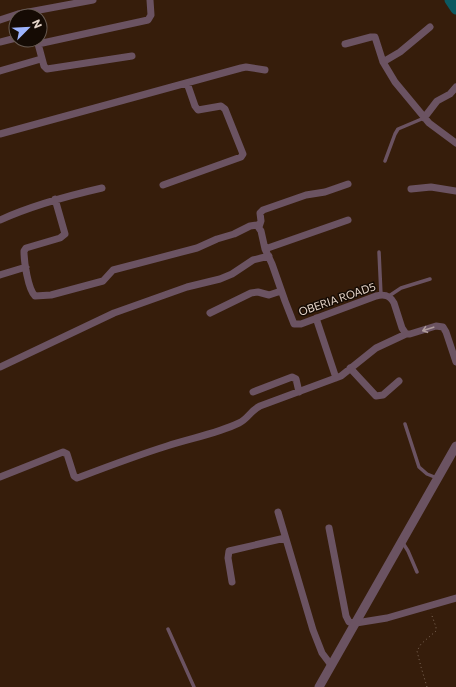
<svg xmlns="http://www.w3.org/2000/svg" width="456" height="687" font-family="Commissioner,sans-serif">
<style>
.lines{fill:none;stroke-linecap:round;stroke-linejoin:round}
.river{stroke:#0b5961;stroke-width:11}
.path{stroke:#7f6959;stroke-width:1;stroke-dasharray:1 3;stroke-linecap:butt}
.service{stroke:#6b5362;stroke-width:3.5}
.minor{stroke:#6b5362;stroke-width:7}
.tertiary{stroke:#6b5362;stroke-width:9}
.oneway{stroke:#af9b9b}
.labels{text-anchor:middle;stroke-width:3;stroke-linejoin:round;paint-order:stroke}
.street-label{font-size:11px;fill:#e7d6ca;stroke:#150b04}
</style>
<rect width="100%" height="100%" fill="#361d0b"/>
<g class="lines">
<path class="river" d="M450,0l6,9"/>
<path class="path" d="M427,687l-6,-20 -4,-16 4,-7 15,-13v-4l-5,-14"/>
<path class="service" d="M385,161l10,-27 3,-5 26,-11
M379,252l2,43
M389,296l12,-8 29,-9
M405,424l14,43 8,7 10,4
M403,543l5,8 9,21
M168,629l26,58"/>
<path class="minor" d="M0,20l18,-6 75,-14
M37,40l7,26 3,3 85,-13
M0,42l16,-4
M38,44l110,-24 3,-5 -1,-15
M345,44l26,-7h4l8,25 12,20 34,41 27,20
M383,62l17,-10 30,-25
M0,71l41,-12
M424,118l13,-17 13,-7 6,-7
M0,134l241,-66 5,-1 19,3
M163,185l78,-28 2,-3 -18,-45 -4,-3 -23,4 -3,-4 -8,-23
M411,189l20,-2 25,4
M55,199l10,35 -5,4 -34,10 -2,3c0,11 4,38 11,45l16,-1 52,-14 10,-11 84,-22 20,-9 17,-5 16,-8 7,-1 4,6 4,18 7,15 13,37 9,23h7l75,-28c8,-2 14,-1 18,7l8,25 4,6h4l26,-8 7,1 3,5 10,30
M0,220c33,-15 67,-24 102,-32
M259,227l2,-6 -1,-8 3,-3 43,-15 19,-3 23,-8
M265,249l83,-29
M0,275l26,-8
M210,313l41,-20 7,-1 11,3 12,-4
M316,318l20,60
M0,367l114,-54 73,-26 33,-8 12,-5 21,-14 16,-4
M350,368l26,28 7,-1 16,-14
M253,392l39,-15 4,2 3,13
M0,477l63,-25 4,2 7,22 3,2 3,-1c29,-11 58,-22 87,-31 24,-8 49,-12 72,-23 9,-4 12,-13 21,-17l81,-30 35,-28 30,-14
M278,512l35,118 9,23 9,12
M329,528l17,88 3,6 7,1 31,-5 69,-20
M232,582l-4,-24 1,-7 56,-13"/>
<path class="tertiary" d="M319,687l137,-241"/>
</g>
<defs><path id="oneway-shaft" d="M-6 0H5M1.5-3L5.5 0L1.5 3" fill="none" stroke-width="1.6" stroke-linecap="round" stroke-linejoin="round"/></defs>
<use class="oneway" href="#oneway-shaft" transform="translate(428 329) rotate(162)"/>
<g class="labels">
<g class="street-label">
<text transform="translate(337 299) rotate(-19)" y="4">OBERIA ROAD5</text>
</g>
</g>
<g transform="translate(28 28) rotate(66)"><circle r="19" fill="#150b04" stroke="#695c53"/>
<path d="M0-3L7 15L0 10L-7 15Z" fill="#9db4fd"/>
<text y="-6" font-size="11" font-weight="bold" text-anchor="middle" fill="#e7d6ca">N</text>
</g>
</svg>
